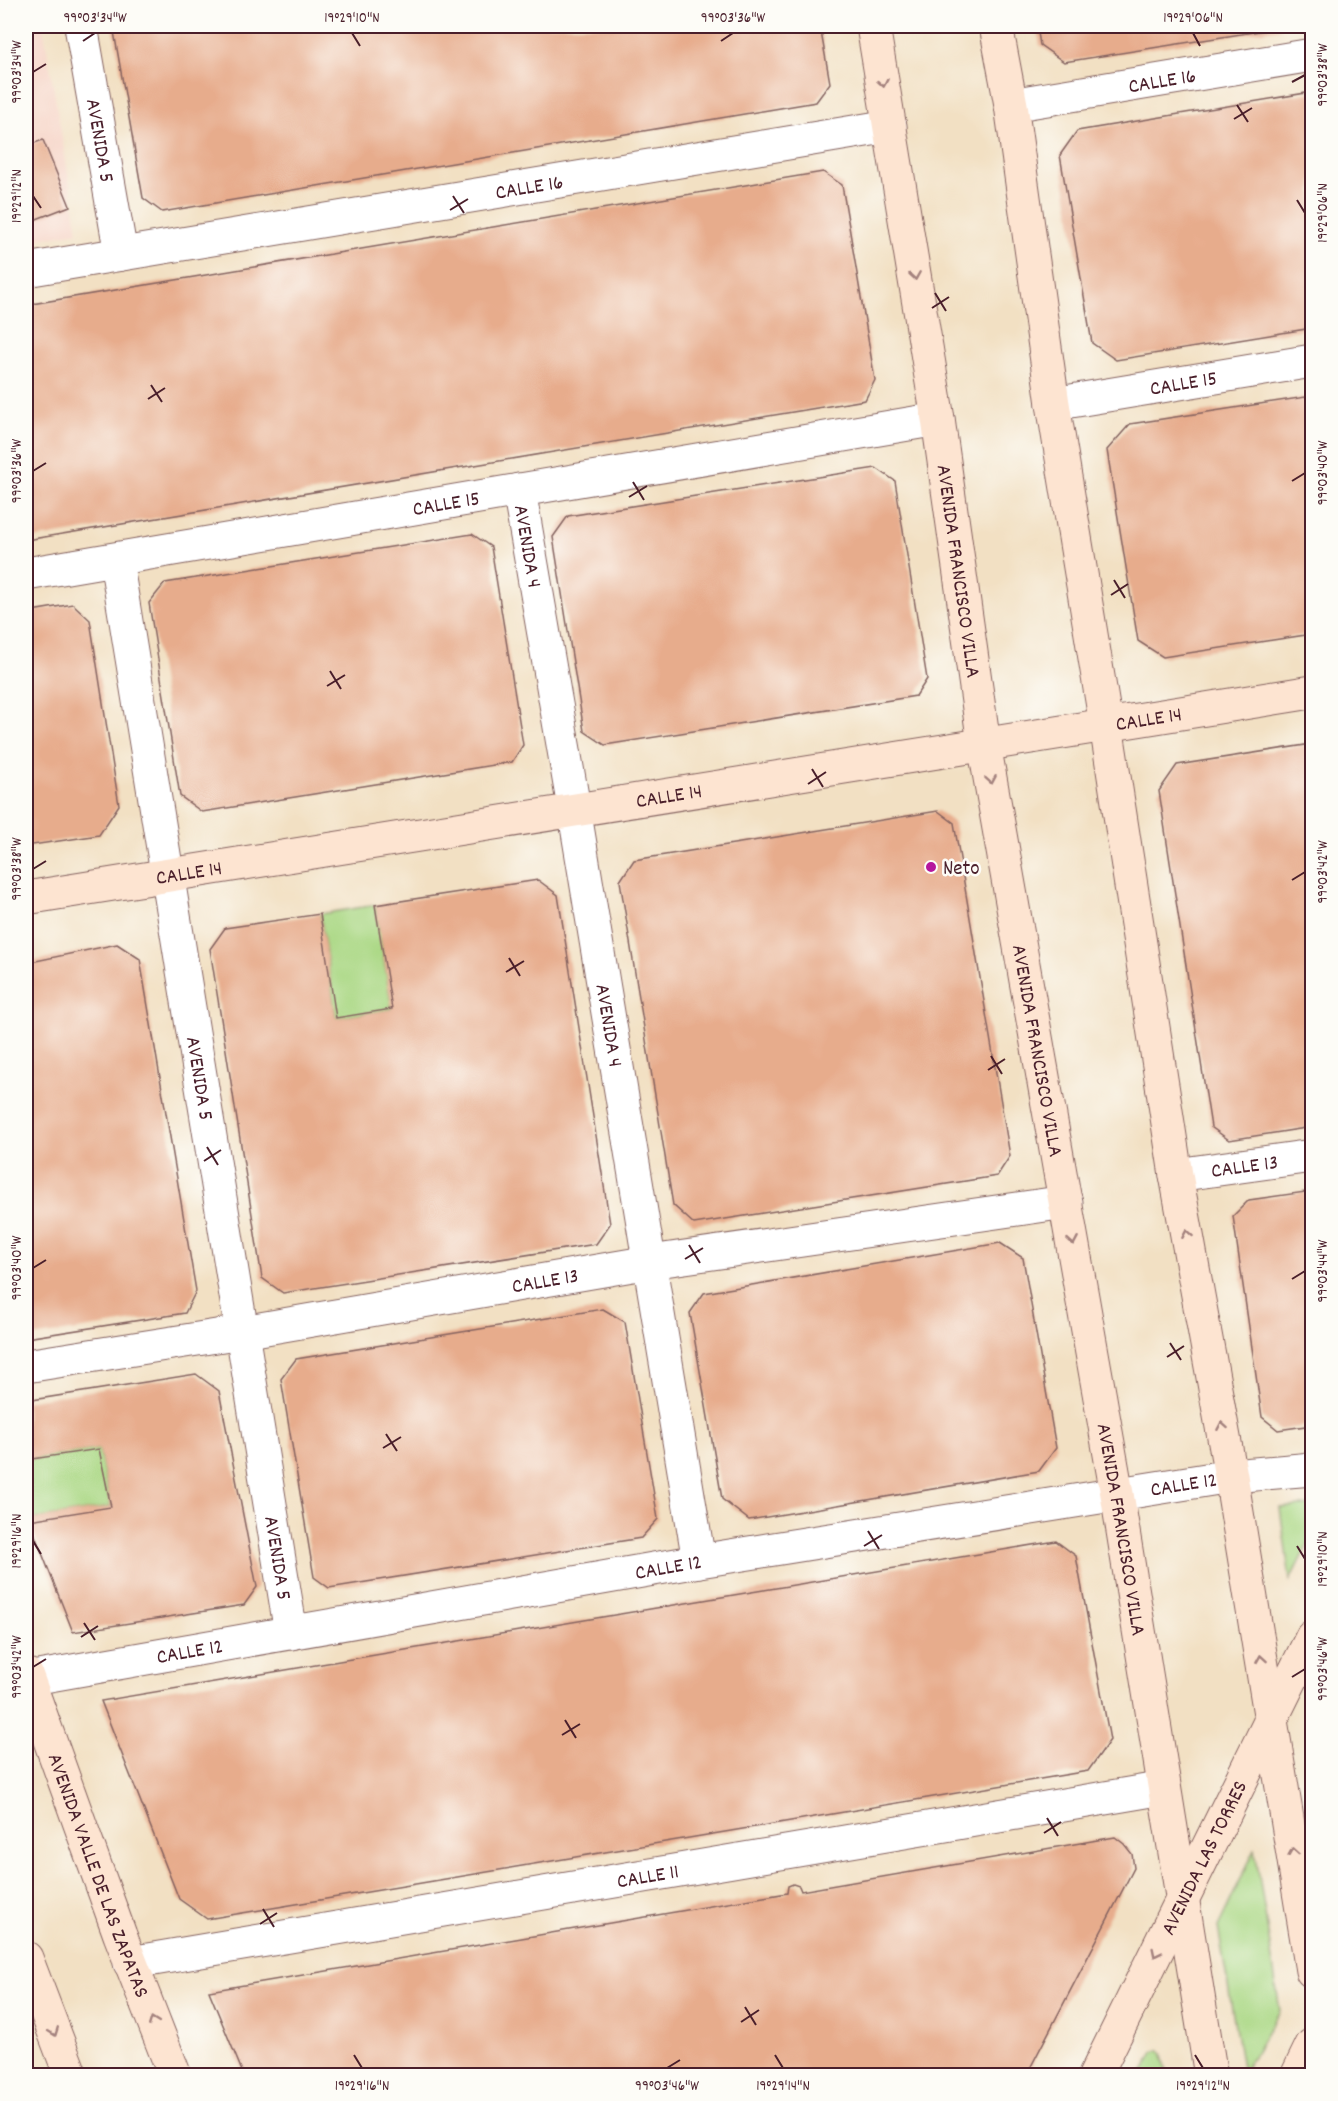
<svg xmlns="http://www.w3.org/2000/svg" width="1338" height="2101" font-family="Dekko,sans-serif">
<style>
.built{fill:#f6d2c4}
.green{fill:#abd885;stroke:#7a7c58;stroke-width:1.5}
.building{fill:#e7ac8c}
.lines{fill:none;stroke-linecap:round;stroke-linejoin:round}
.street-casing{stroke:#856360;stroke-width:35}
.secondary-casing{stroke:#856360;stroke-width:35}
.street{stroke:#fff;stroke-width:33}
.secondary{stroke:#fde4d1;stroke-width:33}
.oneway{stroke:#a4827e}
.ticks{fill:none;stroke:#4a1f2b;stroke-width:2}
.poi-dot{fill:#b5179e;stroke:#fdfcf7;stroke-width:2}
.labels{text-anchor:middle;stroke-width:5;stroke-linejoin:round;paint-order:stroke}
.street-label{font-size:21px;fill:#4a1f2b;stroke:#fdfcf7}
.poi-label{font-size:21px;fill:#4a1f2b;stroke:#fdfcf7;text-anchor:start}
.neatline{fill:none;stroke:#4a1f2b;stroke-width:2}
.ticks-label{font-size:15px;text-anchor:middle;fill:#4a1f2b}
</style>
<rect width="100%" height="100%" fill="#fdfcf7"/>
<filter id="ink" filterUnits="userSpaceOnUse"><feTurbulence type="fractalNoise" baseFrequency=".0167" numOctaves="2"/><feDisplacementMap in="SourceGraphic" scale="12" xChannelSelector="R" yChannelSelector="G"/><feConvolveMatrix kernelMatrix="1 2 1 2 8 2 1 2 1" color-interpolation-filters="sRGB"/></filter>
<filter id="wash" filterUnits="userSpaceOnUse"><feTurbulence type="fractalNoise" baseFrequency=".008" numOctaves="4" result="noise"/><feDisplacementMap in="SourceGraphic" scale="24" xChannelSelector="R" yChannelSelector="G"/><feGaussianBlur stdDeviation="1.35" result="paint"/><feColorMatrix in="noise" values="0 0 0 0 0 0 0 0 0 0 0 0 0 0 0 0 0 1.4 0 .05"/><feComposite in="paint" operator="in"/></filter>
<g filter="url(#wash)">
<rect width="100%" height="100%" fill="#f2e0c3"/>
<polygon class="built" points="26,26 43,26 78,232 26,241"/>
<g class="green">
<polygon points="375,905 392,1009 336,1018 320,914"/>
<polygon points="99,1449 111,1507 29,1520 26,1512 26,1460"/>
<polygon points="1312,1505 1312,1536 1290,1580 1280,1508"/>
<polygon points="1255,1849 1280,2011 1243,2073 1218,1927"/>
<polygon points="1159,2050 1163,2054 1167,2075 1142,2075 1154,2052"/>
</g>
<g id="blocks">
<g class="building">
<polygon points="113,26 820,26 830,83 816,102 162,212 143,198"/>
<polygon points="1037,26 1286,26 1286,27 1064,62 1040,45"/>
<polygon points="1312,92 1312,328 1116,360 1092,343 1060,155 1077,131"/>
<polygon points="43,140 70,206 34,220 32,214 26,216 26,146"/>
<polygon points="823,172 842,185 875,380 865,400 26,540 26,305"/>
<polygon points="1312,396 1312,634 1163,657 1138,641 1107,450 1130,424"/>
<polygon points="876,468 895,481 927,679 916,696 605,745 584,731 553,537 568,516"/>
<polygon points="472,534 491,547 523,745 512,762 202,812 180,796 149,603 165,583"/>
<polygon points="73,604 90,620 119,805 99,835 26,846 26,612"/>
<polygon points="1312,744 1312,1127 1229,1140 1211,1127 1159,791 1177,765"/>
<polygon points="938,811 954,823 1010,1156 997,1176 694,1224 673,1205 620,881 634,860"/>
<polygon points="538,880 558,895 610,1224 596,1244 283,1293 262,1278 210,949 225,928 320,914 336,1018 392,1009 375,905"/>
<polygon points="117,944 140,959 196,1291 185,1313 26,1338 26,963"/>
<polygon points="1312,1191 1312,1425 1278,1430 1262,1417 1233,1216 1249,1200"/>
<polygon points="1000,1243 1023,1258 1056,1448 1039,1471 749,1520 722,1499 690,1313 704,1293"/>
<polygon points="603,1309 625,1322 658,1519 641,1538 329,1588 314,1577 281,1379 296,1359"/>
<polygon points="196,1374 219,1391 257,1587 244,1605 73,1632 29,1520 111,1507 99,1449 26,1460 26,1401"/>
<polygon points="1056,1541 1076,1556 1110,1740 1088,1771 308,1902 207,1919 179,1899 101,1701"/>
<polygon points="1115,1837 1124,1844 1132,1854 1134,1868 1026,2076 244,2076 209,1991 787,1893 788,1886 793,1884 799,1886 801,1891"/>
</g>
</g>
</g>
<g filter="url(#ink)">
<use href="#blocks" fill-opacity="0" stroke="#856360" stroke-width="1.5"/>
<g class="lines">
<g class="street-casing">
<g id="street">
<path id="s1" d="M 81,26 L 121,254"/>
<path id="s2" d="M 1011,105 L 1312,55"/>
<path id="s3" d="M 26,270 L 890,126"/>
<path id="s4" d="M 1053,404 L 1312,361"/>
<path id="s5" d="M 519,490 L 574,808 L 699,1561"/>
<path id="s6" d="M 116,560 L 291,1633"/>
<path id="s7" d="M 26,574 L 938,419"/>
<path id="s8" d="M 1176,1175 L 1312,1156"/>
<path id="s9" d="M 26,1366 L 242,1332 L 650,1262 L 1066,1202"/>
<path id="s10" d="M 27,1679 L 699,1561 L 1231,1476 L 1312,1469"/>
<path id="s11" d="M 130,1963 L 1164,1788"/>
</g>
</g>
<g class="secondary-casing">
<g id="secondary">
<path id="s12" d="M 873,26 L 938,419 L 984,744 L 1117,1494 L 1211,2076"/>
<polyline points="996,26 1011,105 1053,404 1106,725 1176,1175 1231,1476 1312,1971"/>
<path id="s13" d="M 26,898 L 1312,692"/>
<path id="s14" d="M 26,1674 L 120,1935 L 175,2076"/>
<polyline points="26,1958 71,2076"/>
<path id="s15" d="M 1095,2076 L 1312,1637"/>
<polyline points="1297,2076 1312,2045"/>
</g>
</g>
<use href="#street" class="street"/>
<use href="#secondary" class="secondary"/>
</g>
<defs><path id="oneway-chevron" d="M-2-3.5L2.5 0L-2 3.5" fill="none" stroke-width="1.6" stroke-linecap="round" stroke-linejoin="round" transform="scale(1.5)"/></defs>
<g class="oneway">
<use href="#oneway-chevron" transform="translate(883 83) rotate(80)"/>
<use href="#oneway-chevron" transform="translate(915 276) rotate(81)"/>
<use href="#oneway-chevron" transform="translate(991 780) rotate(80)"/>
<use href="#oneway-chevron" transform="translate(1187 1234) rotate(-100)"/>
<use href="#oneway-chevron" transform="translate(1073 1241) rotate(80)"/>
<use href="#oneway-chevron" transform="translate(1222 1426) rotate(-100)"/>
<use href="#oneway-chevron" transform="translate(1261 1659) rotate(-99)"/>
<use href="#oneway-chevron" transform="translate(1293 1852) rotate(-99)"/>
<use href="#oneway-chevron" transform="translate(1156 1953) rotate(116)"/>
<use href="#oneway-chevron" transform="translate(153 2021) rotate(-111)"/>
<use href="#oneway-chevron" transform="translate(54 2032) rotate(69)"/>
</g>
</g>
<path class="ticks" d="M 352,33 L 360,46M 1193,33 L 1200,46M 83,41 L 95,33M 721,41 L 733,33M 33,72 L 46,64M 1292,82 L 1305,75M 1237,105 L 1248,122M 1234,119 L 1252,108M 33,196 L 41,208M 453,196 L 464,213M 1297,200 L 1305,213M 450,210 L 468,199M 935,293 L 946,311M 932,308 L 949,297M 151,385 L 162,402M 148,399 L 165,388M 33,471 L 46,463M 1292,481 L 1305,473M 633,482 L 644,500M 629,497 L 647,486M 1114,580 L 1125,598M 1111,595 L 1128,584M 330,671 L 341,689M 327,686 L 345,675M 812,769 L 823,787M 808,784 L 826,772M 33,869 L 46,861M 1292,880 L 1305,872M 509,958 L 520,976M 506,972 L 524,961M 991,1056 L 1002,1074M 988,1070 L 1005,1059M 207,1147 L 218,1165M 204,1161 L 221,1150M 689,1245 L 700,1263M 685,1259 L 703,1248M 33,1268 L 46,1260M 1292,1279 L 1305,1271M 1170,1343 L 1181,1360M 1167,1357 L 1184,1346M 386,1434 L 397,1451M 383,1448 L 401,1437M 868,1531 L 879,1549M 33,1541 L 41,1554M 864,1546 L 882,1535M 1297,1546 L 1305,1559M 84,1623 L 95,1640M 81,1637 L 98,1626M 33,1667 L 46,1659M 1292,1677 L 1305,1669M 565,1720 L 576,1738M 562,1735 L 580,1724M 1047,1818 L 1058,1836M 1044,1833 L 1061,1822M 263,1909 L 274,1927M 260,1924 L 277,1913M 745,2007 L 756,2025M 741,2022 L 759,2010M 354,2055 L 362,2068M 775,2055 L 783,2068M 1195,2055 L 1203,2068M 667,2068 L 680,2060"/>
<circle class="poi-dot" cx="931" cy="867" r="6"/>
<g class="labels">
<g class="street-label">
<text dy="7" stroke="none"><textPath href="#s2" startOffset="153">CALLE 16</textPath></text>
<text dy="7" stroke="none"><textPath href="#s1" startOffset="116">AVENIDA 5</textPath></text>
<text dy="7" stroke="none"><textPath href="#s3" startOffset="510">CALLE 16</textPath></text>
<text dy="7" stroke="none"><textPath href="#s4" startOffset="132">CALLE 15</textPath></text>
<text dy="7" stroke="none"><textPath href="#s7" startOffset="426">CALLE 15</textPath></text>
<text dy="7" stroke="none"><textPath href="#s5" startOffset="57">AVENIDA 4</textPath></text>
<text dy="7" stroke="none"><textPath href="#s12" startOffset="552">AVENIDA FRANCISCO VILLA</textPath></text>
<text dy="7" stroke="none"><textPath href="#s13" startOffset="1137">CALLE 14</textPath></text>
<text dy="7" stroke="none"><textPath href="#s13" startOffset="651">CALLE 14</textPath></text>
<text dy="7" stroke="none"><textPath href="#s13" startOffset="165">CALLE 14</textPath></text>
<text dy="7" stroke="none"><textPath href="#s5" startOffset="543">AVENIDA 4</textPath></text>
<text dy="7" stroke="none"><textPath href="#s12" startOffset="1038">AVENIDA FRANCISCO VILLA</textPath></text>
<text dy="7" stroke="none"><textPath href="#s6" startOffset="525">AVENIDA 5</textPath></text>
<text dy="7" stroke="none"><textPath href="#s8" startOffset="69">CALLE 13</textPath></text>
<text dy="7" stroke="none"><textPath href="#s9" startOffset="526">CALLE 13</textPath></text>
<text dy="7" stroke="none"><textPath href="#s10" startOffset="1173">CALLE 12</textPath></text>
<text dy="7" stroke="none"><textPath href="#s12" startOffset="1524">AVENIDA FRANCISCO VILLA</textPath></text>
<text dy="7" stroke="none"><textPath href="#s6" startOffset="1011">AVENIDA 5</textPath></text>
<text dy="7" stroke="none"><textPath href="#s10" startOffset="651">CALLE 12</textPath></text>
<text dy="7" stroke="none"><textPath href="#s10" startOffset="165">CALLE 12</textPath></text>
<text dy="7" stroke="none"><textPath href="#s15" startOffset="244">AVENIDA LAS TORRES</textPath></text>
<text dy="7" stroke="none"><textPath href="#s14" startOffset="214">AVENIDA VALLE DE LAS ZAPATAS</textPath></text>
<text dy="7" stroke="none"><textPath href="#s11" startOffset="525">CALLE 11</textPath></text>
</g>
<g class="poi-label">
<text x="943" y="874">Neto</text>
</g>
</g>
<rect width="1338" height="2101" fill="none" stroke="#fdfcf7" stroke-width="66"/>
<rect x="33" y="33" width="1272" height="2035" class="neatline"/>
<g class="ticks-label">
<text x="95" y="22">99°03'34"W</text>
<text x="352" y="22">19°29'10"N</text>
<text x="733" y="22">99°03'36"W</text>
<text x="1193" y="22">19°29'06"N</text>
<text transform="translate(16 72) rotate(-90)" y="5">99°03'34"W</text>
<text transform="translate(1322 75) rotate(-90)" y="5">99°03'38"W</text>
<text transform="translate(16 196) rotate(-90)" y="5">19°29'12"N</text>
<text transform="translate(1322 213) rotate(-90)" y="5">19°29'06"N</text>
<text transform="translate(16 471) rotate(-90)" y="5">99°03'36"W</text>
<text transform="translate(1322 473) rotate(-90)" y="5">99°03'40"W</text>
<text transform="translate(16 869) rotate(-90)" y="5">99°03'38"W</text>
<text transform="translate(1322 872) rotate(-90)" y="5">99°03'42"W</text>
<text transform="translate(16 1268) rotate(-90)" y="5">99°03'40"W</text>
<text transform="translate(1322 1271) rotate(-90)" y="5">99°03'44"W</text>
<text transform="translate(16 1541) rotate(-90)" y="5">19°29'16"N</text>
<text transform="translate(1322 1559) rotate(-90)" y="5">19°29'10"N</text>
<text transform="translate(16 1667) rotate(-90)" y="5">99°03'42"W</text>
<text transform="translate(1322 1669) rotate(-90)" y="5">99°03'46"W</text>
<text x="362" y="2090">19°29'16"N</text>
<text x="667" y="2090">99°03'46"W</text>
<text x="783" y="2090">19°29'14"N</text>
<text x="1203" y="2090">19°29'12"N</text>
</g>
</svg>
